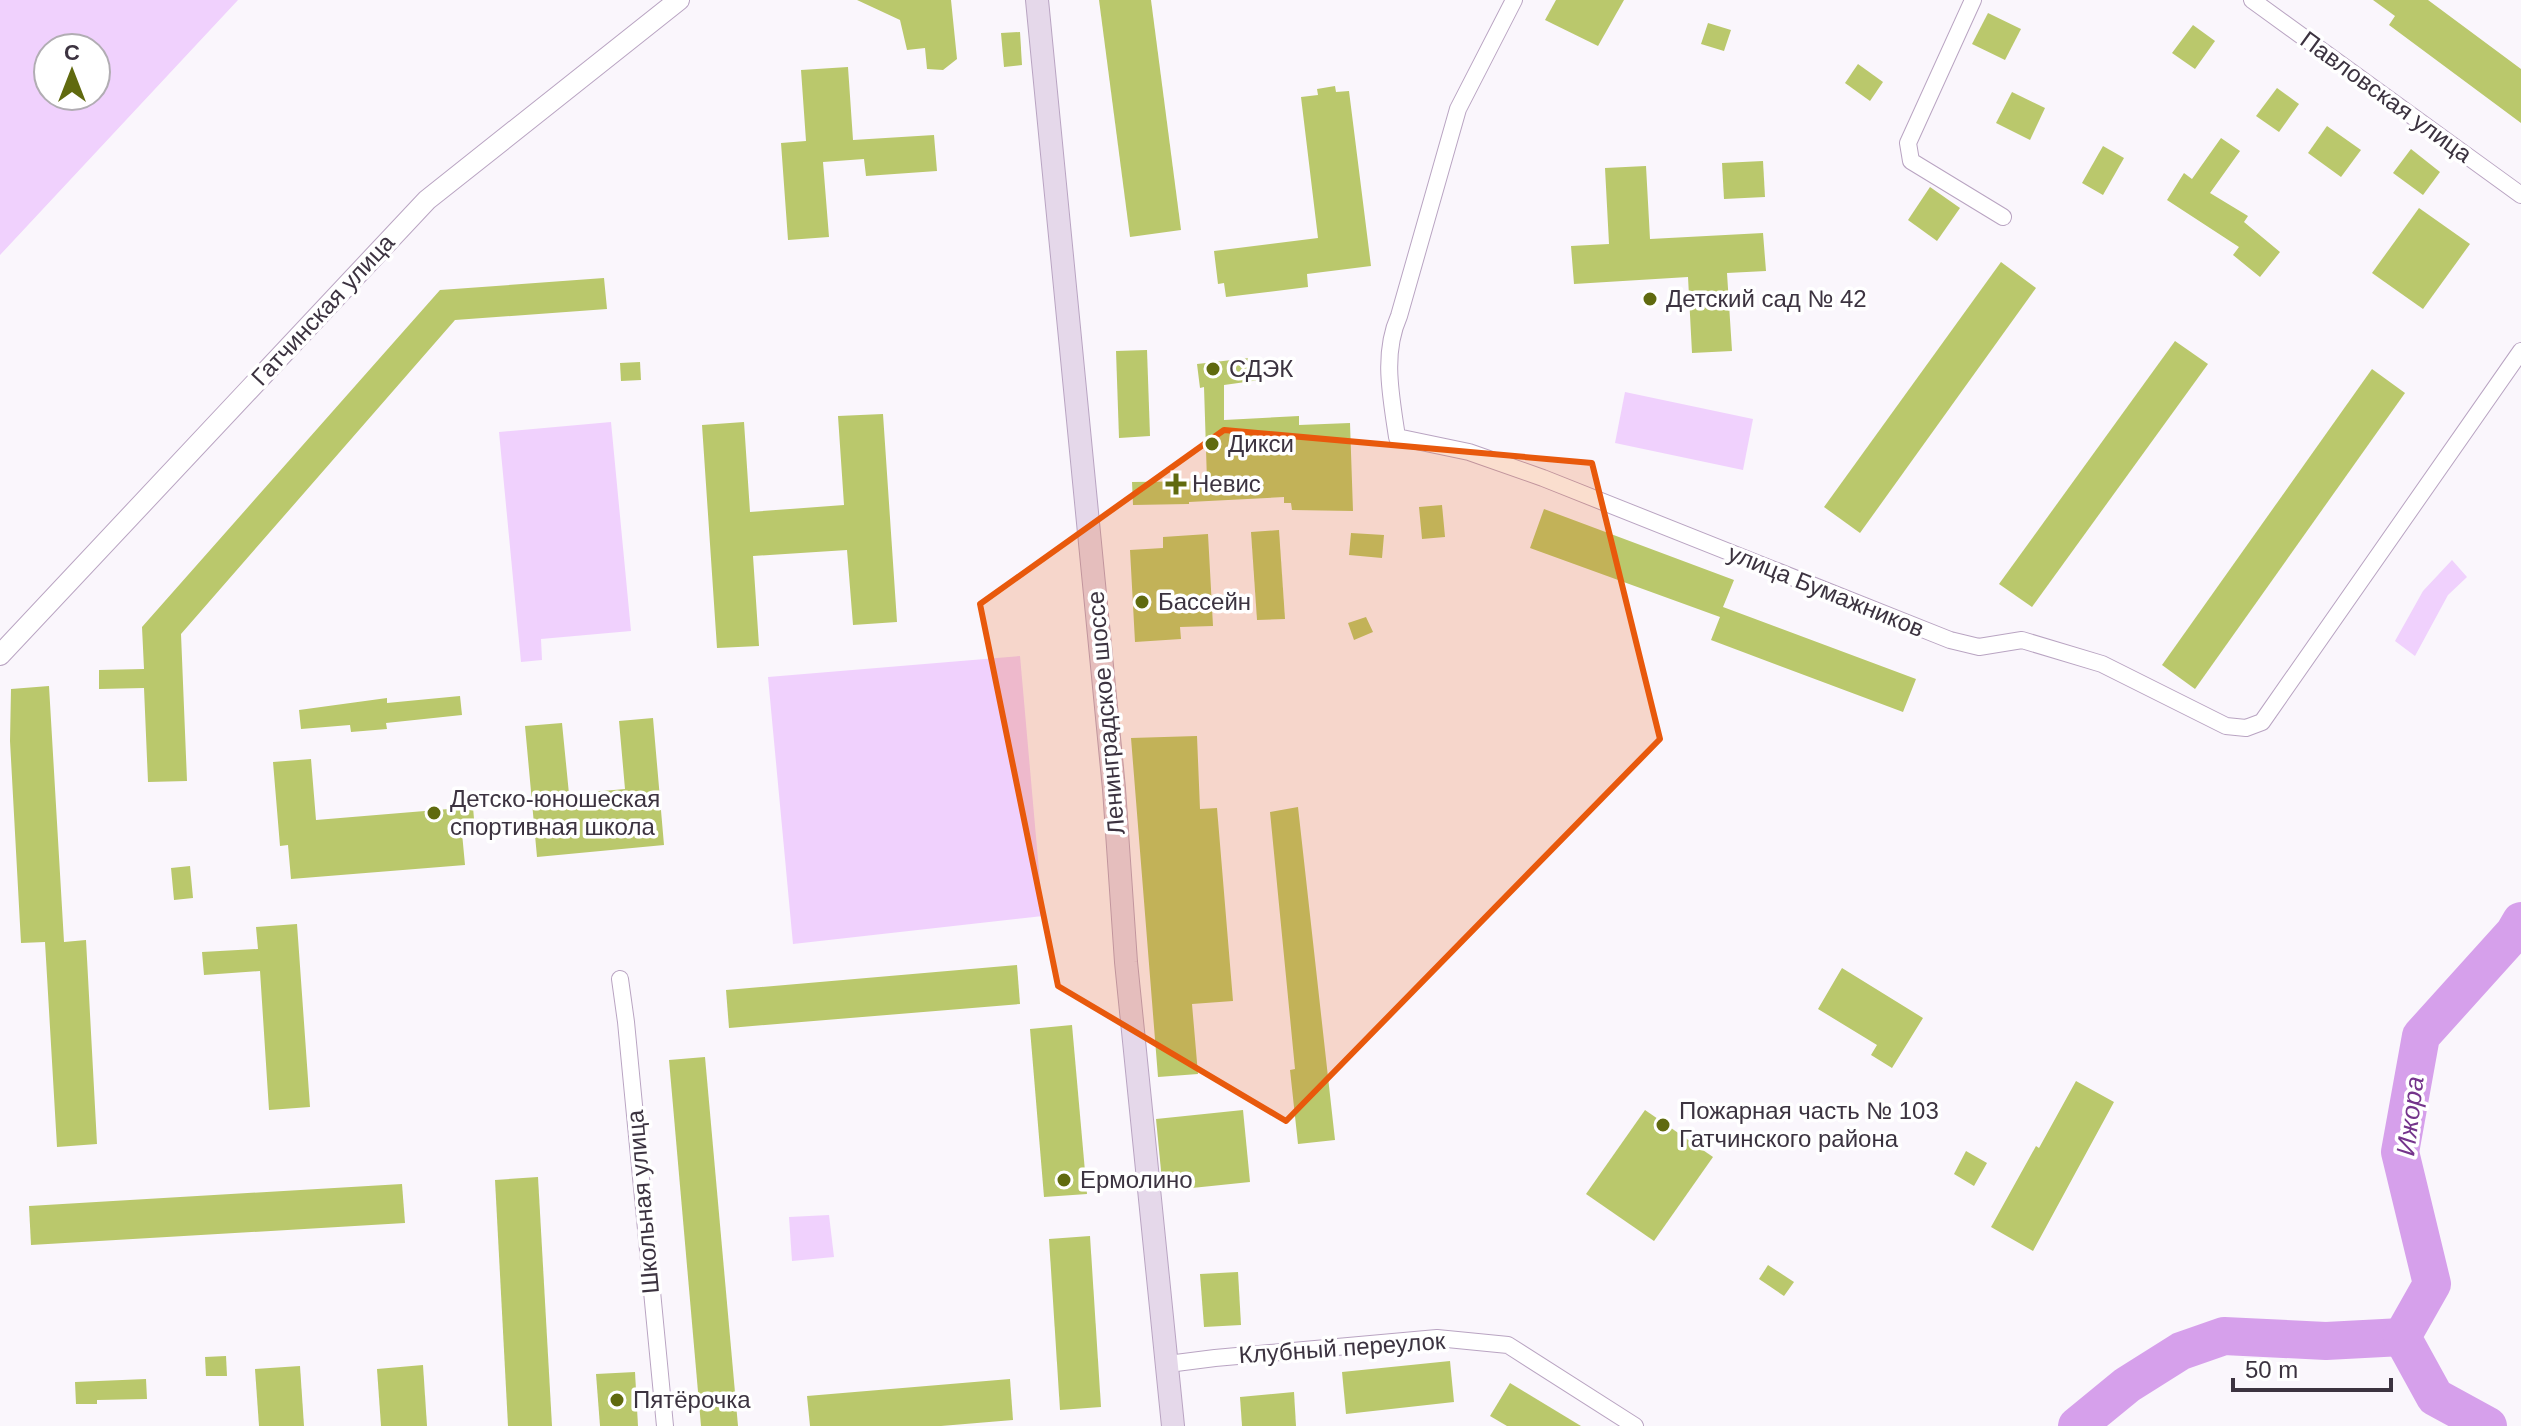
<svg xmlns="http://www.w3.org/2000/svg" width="2521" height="1426" font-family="Helvetica,sans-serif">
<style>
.green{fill:#f0d1fd;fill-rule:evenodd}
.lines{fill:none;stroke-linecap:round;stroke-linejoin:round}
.river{stroke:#d6a0eb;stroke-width:38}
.building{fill:#bac86c}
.minor-casing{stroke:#b9a4c2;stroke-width:18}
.tertiary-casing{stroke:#b9a4c2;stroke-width:22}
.secondary-casing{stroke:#b9a4c2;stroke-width:24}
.minor{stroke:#fff;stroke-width:16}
.tertiary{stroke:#fff;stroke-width:20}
.secondary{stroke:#e5d8ea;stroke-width:22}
.marked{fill:#e8590c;fill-opacity:0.2;stroke:#e8590c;stroke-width:6;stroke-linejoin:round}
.poi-dot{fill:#606a0f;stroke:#fff;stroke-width:3}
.labels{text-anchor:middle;stroke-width:7;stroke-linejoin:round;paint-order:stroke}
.street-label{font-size:24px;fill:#3c3340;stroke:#fff}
.poi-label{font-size:24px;fill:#3c3340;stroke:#fff;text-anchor:start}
.water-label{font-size:26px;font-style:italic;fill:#74348b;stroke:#fff}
</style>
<rect width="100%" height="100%" fill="#faf6fc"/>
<g class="green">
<path d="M 0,0 L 238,0 L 0,255 ZM 48,48 L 96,48 L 96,96 L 48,96 Z"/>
<polygon points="1625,392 1753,419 1743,470 1615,443"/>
<polygon points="611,422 631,631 541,639 542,660 521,662 499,432"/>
<polygon points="2452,560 2467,577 2448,595 2415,656 2395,641 2423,591"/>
<polygon points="1020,656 1043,916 793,944 768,677"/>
<polygon points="829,1215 834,1257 792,1261 789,1217"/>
</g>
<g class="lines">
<g class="river">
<polyline points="2077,1426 2127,1385 2181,1351 2224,1336 2326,1341 2402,1337"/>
<polyline points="2488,1426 2435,1397 2402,1337 2432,1284 2400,1152 2421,1036 2514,933 2521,921"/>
</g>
</g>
<g class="building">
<polygon points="857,0 951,0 957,59 943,70 927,69 925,48 907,50 900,20"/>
<polygon points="1099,0 1151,0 1181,230 1130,237"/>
<polygon points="1556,0 1624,0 1598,46 1545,20"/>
<polygon points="2373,0 2428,0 2521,69 2521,123 2389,25 2395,16"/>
<polygon points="1988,13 2021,29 2005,60 1972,44"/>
<polygon points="1708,23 1731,30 1724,51 1701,44"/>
<polygon points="2193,25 2215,41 2195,69 2172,53"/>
<polygon points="1020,32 1022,65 1004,67 1001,33"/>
<polygon points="1858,64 1883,82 1870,101 1845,83"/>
<polygon points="848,67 853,140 934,135 937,171 866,176 864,159 823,162 829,237 788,240 781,143 806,141 801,70"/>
<polygon points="1335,86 1336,92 1349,91 1371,266 1307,274 1308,287 1226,297 1224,283 1218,284 1214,251 1318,238 1301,97 1318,95 1317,89"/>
<polygon points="2277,88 2299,104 2279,132 2256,116"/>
<polygon points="2012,92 2045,108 2030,140 1996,123"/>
<polygon points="2327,126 2361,150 2341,177 2308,153"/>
<polygon points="2221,138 2240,151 2210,193 2248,216 2244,222 2280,252 2260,277 2233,255 2239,247 2167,200 2184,173 2192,179"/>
<polygon points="2103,146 2124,158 2103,195 2082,183"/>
<polygon points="2411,149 2440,172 2423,195 2393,173"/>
<polygon points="1763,161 1765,197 1724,199 1722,163"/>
<polygon points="1646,166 1650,239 1763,233 1766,271 1727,273 1732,351 1692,353 1688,277 1574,284 1571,246 1609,244 1605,168"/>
<polygon points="1930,187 1960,208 1937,241 1908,220"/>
<polygon points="2419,208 2470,244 2423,309 2372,273"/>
<polygon points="2001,262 2036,288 1860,533 1824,507"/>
<polygon points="604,278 607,309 455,320 181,634 187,781 148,782 144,688 99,689 99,670 144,669 142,627 440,290"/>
<polygon points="2175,341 2208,364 2032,607 1999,584"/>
<polygon points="1147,350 1150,436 1119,438 1116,351"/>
<polygon points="1258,357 1260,380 1224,385 1224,420 1299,416 1299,425 1350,423 1353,511 1292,510 1291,503 1284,503 1284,497 1189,502 1189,504 1133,505 1132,482 1207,481 1204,387 1200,388 1197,364"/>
<polygon points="640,362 641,380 621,381 620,363"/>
<polygon points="2372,369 2405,393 2195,689 2162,665"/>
<polygon points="883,414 897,622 853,625 847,550 753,556 759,646 717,648 702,425 744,422 750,512 844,505 838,416"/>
<polygon points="1442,505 1445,537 1422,539 1419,507"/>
<polygon points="1544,509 1734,580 1723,607 1916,679 1903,712 1711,640 1720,617 1530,548"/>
<polygon points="1279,530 1285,619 1257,620 1251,532"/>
<polygon points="1351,533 1384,535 1382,558 1349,555"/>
<polygon points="1208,534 1213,626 1180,627 1181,639 1135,642 1130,550 1163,548 1163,537"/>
<polygon points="1366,617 1373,632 1354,640 1348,623"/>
<polygon points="49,686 64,942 86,940 97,1144 57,1147 45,942 21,943 10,741 11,689"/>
<polygon points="460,696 462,715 386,723 387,729 351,732 350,725 301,729 299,710 387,698 387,703"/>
<polygon points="653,718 664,845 537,857 525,726 562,723 569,794 625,789 619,721"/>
<polygon points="1197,736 1200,809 1217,808 1233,1001 1192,1004 1198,1074 1158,1077 1131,738"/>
<polygon points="311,759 316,820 473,807 475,831 462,833 465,865 291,879 288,845 280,846 273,762"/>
<polygon points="1298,807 1335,1140 1298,1144 1290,1070 1295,1069 1270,812"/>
<polygon points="190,866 193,898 174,900 171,868"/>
<polygon points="297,924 310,1107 269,1110 260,971 204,975 202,952 258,949 256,927"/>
<polygon points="1017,965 1020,1004 729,1028 726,990"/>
<polygon points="1842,968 1923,1018 1892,1068 1871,1055 1877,1045 1818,1009"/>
<polygon points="1072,1025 1087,1194 1044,1197 1030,1029"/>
<polygon points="705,1057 738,1426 701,1426 669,1060"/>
<polygon points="2076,1081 2114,1102 2033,1251 1991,1227 2036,1146 2039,1148"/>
<polygon points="1243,1110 1250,1182 1163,1191 1156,1119"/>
<polygon points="1645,1110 1713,1157 1654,1241 1586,1194"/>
<polygon points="1966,1151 1987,1163 1974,1186 1954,1174"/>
<polygon points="538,1177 552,1426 508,1426 495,1180"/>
<polygon points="402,1184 405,1223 31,1245 29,1206"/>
<polygon points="1090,1236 1101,1407 1060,1410 1049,1239"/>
<polygon points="1768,1265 1794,1282 1784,1296 1759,1279"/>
<polygon points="1238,1272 1241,1325 1204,1327 1200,1274"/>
<polygon points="226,1356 227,1376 206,1376 205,1357"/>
<polygon points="1450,1361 1454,1402 1346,1414 1342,1372"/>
<polygon points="423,1365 427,1426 381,1426 377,1369"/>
<polygon points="300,1366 304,1426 259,1426 255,1369"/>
<polygon points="635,1372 638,1426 600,1426 596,1374"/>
<polygon points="146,1379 147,1399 97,1400 97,1404 76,1404 75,1382"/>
<polygon points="1010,1379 1013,1420 941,1426 810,1426 807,1396"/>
<polygon points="1510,1383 1581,1426 1507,1426 1490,1416"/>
<polygon points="1294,1392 1296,1426 1242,1426 1240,1397"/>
</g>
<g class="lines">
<g class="minor-casing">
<g id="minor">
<path d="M 1514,0 L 1458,109 L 1399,316 C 1382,354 1391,396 1397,437 L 1469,452 L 1543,478 L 1950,640 L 1979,647 L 2022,640 L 2102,664 L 2226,726 L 2246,728 L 2262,722 L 2521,351"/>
<polyline points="1973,0 1908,143 1911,161 2003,217"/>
<polyline points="2252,0 2521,195"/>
<polyline points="620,979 626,1022 665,1426"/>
<polyline points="1168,1364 1215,1358 1437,1338 1508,1345 1635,1426"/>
</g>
</g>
<g class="tertiary-casing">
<polyline id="tertiary" points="0,655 427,200 679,0"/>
</g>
<g class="secondary-casing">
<polyline id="secondary" points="1037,0 1114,789 1126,962 1173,1426"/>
</g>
<use href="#minor" class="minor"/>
<use href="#tertiary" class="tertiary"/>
<use href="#secondary" class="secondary"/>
</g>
<path class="marked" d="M 1224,430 L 1592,463 L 1660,739 L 1286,1121 L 1058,986 L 980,604 Z"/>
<g class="poi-dot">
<circle cx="1650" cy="299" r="8"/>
<circle cx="1213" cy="369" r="8"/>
<circle cx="1212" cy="444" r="8"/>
<path d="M1172 472h8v8h8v8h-8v8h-8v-8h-8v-8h8z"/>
<circle cx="1142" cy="602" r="8"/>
<circle cx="434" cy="813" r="8"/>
<circle cx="1663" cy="1125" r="8"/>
<circle cx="1064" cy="1180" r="8"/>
<circle cx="617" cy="1400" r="8"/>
</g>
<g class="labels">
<g class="street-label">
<text transform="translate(2386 97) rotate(36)" y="8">Павловская улица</text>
<text transform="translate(323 310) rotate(-47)" y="8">Гатчинская улица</text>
<text transform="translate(1826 591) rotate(22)" y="8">улица Бумажников</text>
<text transform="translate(1106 713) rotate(-95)" y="8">Ленинградское шоссе</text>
<text transform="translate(643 1202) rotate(-95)" y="8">Школьная улица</text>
<text transform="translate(1342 1348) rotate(-4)" y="8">Клубный переулок</text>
</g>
<g class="poi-label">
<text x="1666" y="307">Детский сад № 42</text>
<text x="1229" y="377">СДЭК</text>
<text x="1228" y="452">Дикси</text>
<text x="1192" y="492">Невис</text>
<text x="1158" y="610">Бассейн</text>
<text x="450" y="807">Детско-юношеская<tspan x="450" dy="28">спортивная школа</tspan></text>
<text x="1679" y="1119">Пожарная часть № 103<tspan x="1679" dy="28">Гатчинского района</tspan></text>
<text x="1080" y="1188">Ермолино</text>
<text x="633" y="1408">Пятёрочка</text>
</g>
<g class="water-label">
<text transform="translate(2410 1116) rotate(-83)" y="9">Ижора</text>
</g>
</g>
<g transform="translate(72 72)"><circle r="38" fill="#ffffff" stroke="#b1adb3" stroke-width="2"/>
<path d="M0-6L14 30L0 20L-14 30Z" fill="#606a0f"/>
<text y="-12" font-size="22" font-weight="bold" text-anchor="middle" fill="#3c3340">С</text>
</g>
<path d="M2233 1378v12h158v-12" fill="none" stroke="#3c3340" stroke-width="4"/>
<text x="2245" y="1378" font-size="24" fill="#3c3340" stroke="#ffffff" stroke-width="6" paint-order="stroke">50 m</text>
</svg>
